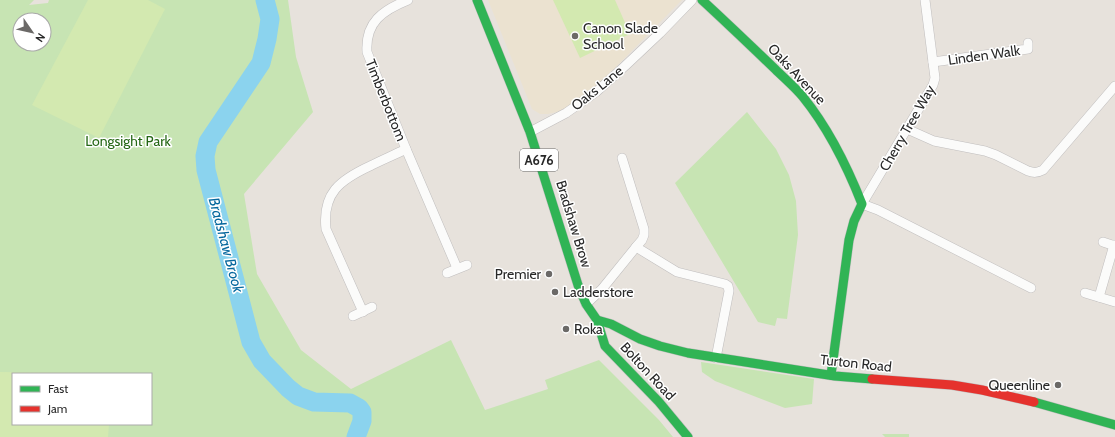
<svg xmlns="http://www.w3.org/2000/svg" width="1115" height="437" font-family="Cabin,sans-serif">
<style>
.education{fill:#ebe2d0}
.green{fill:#c7e4b3;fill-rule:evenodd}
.pitch{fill:#d3e9b0}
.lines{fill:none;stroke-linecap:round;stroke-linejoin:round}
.river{stroke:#8bd3ee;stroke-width:19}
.street-casing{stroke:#c0bebe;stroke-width:10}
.fast-casing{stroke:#c0bebe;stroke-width:10}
.jam-casing{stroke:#c0bebe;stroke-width:10}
.street{stroke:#fbfbfa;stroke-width:9}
.fast{stroke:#30b455;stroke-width:9}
.jam{stroke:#e5322d;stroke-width:9}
.poi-dot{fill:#6b6967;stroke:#fff;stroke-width:1.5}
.labels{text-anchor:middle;stroke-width:3;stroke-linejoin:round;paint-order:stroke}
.shield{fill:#fff;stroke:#686868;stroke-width:1}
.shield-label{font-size:13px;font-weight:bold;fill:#282828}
.poi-label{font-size:14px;fill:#282828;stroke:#fff;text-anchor:start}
.street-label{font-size:14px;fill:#282828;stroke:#fff}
.park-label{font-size:14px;fill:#256715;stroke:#fff}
.water-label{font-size:15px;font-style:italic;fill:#06689e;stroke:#fff}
</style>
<rect width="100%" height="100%" fill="#e7e2dc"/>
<polygon class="education" points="488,0 682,0 612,71 583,99 565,110 548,114 540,114 532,109"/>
<g class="green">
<path d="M 0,0 L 34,0 L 29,5 L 48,3 L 49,0 L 288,0 L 296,57 L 313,112 L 244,194 L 257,274 L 301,350 L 351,389 L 451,340 L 485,410 L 548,389 L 545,380 L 599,360 L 659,420 L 673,437 L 0,437 ZM 20,20 L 44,20 L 44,44 L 20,44 ZM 13,374 L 151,374 L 151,424 L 13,424 Z"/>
<polygon points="747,112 776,149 789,175 796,201 798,235 787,319 777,318 775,326 758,322 675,183"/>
<polygon points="701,362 814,379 812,404 785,408 715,381 702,372"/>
<polygon points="882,434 909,434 909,437 885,437"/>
</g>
<g class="pitch">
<polygon points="88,0 148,0 165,9 99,138 32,105"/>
<polygon points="553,0 615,0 630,34 580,58"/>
<polygon points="0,372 109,373 13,374 13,424 109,424 108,437 0,437"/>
</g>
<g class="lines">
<polyline class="river" points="265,0 270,19 267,39 261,63 208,142 205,156 206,170 251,342 262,361 288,388 298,396 314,402 350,403 359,408 362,412 362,421 356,437"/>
<g class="street-casing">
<g id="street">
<path d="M 408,0 C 383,10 365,22 367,52 L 406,149 L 457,268"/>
<polyline points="925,0 935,78 933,85 862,204 878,210 1031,288"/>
<polyline points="933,62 1028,49 1028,43"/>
<path d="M 907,129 L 934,141 L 985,151 L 996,155 L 1028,171 C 1034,173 1037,173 1043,170 L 1115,86"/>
<polyline points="530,132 566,113 596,92 625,66 660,33 692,0"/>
<polyline points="1103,242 1115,246"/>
<polyline points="636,247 677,272 725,284 728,286 729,291 716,358"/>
<polyline points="447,273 467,265"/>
<polyline points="1085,293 1115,302"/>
<polyline points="1099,297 1114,245"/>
<polyline points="586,304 602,289 636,247 642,240 644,235 644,229 622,158"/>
<path d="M 363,312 L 326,229 C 322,193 340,180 370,166 C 382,160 394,155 406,149"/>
<polyline points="353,316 372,307"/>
</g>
</g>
<g class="fast-casing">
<g id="fast">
<polyline points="477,0 530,132 578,285 586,304 597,320 605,346 659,402 688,437"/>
<path d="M 702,0 C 727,23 751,46 775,69 C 785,79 795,87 803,97 C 829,129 847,166 862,204 L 854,221 L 849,240 L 831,375"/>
<polyline points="597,320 611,324 640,339 660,346 688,353 835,376 872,379"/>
<polyline points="1034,402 1115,425"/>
</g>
</g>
<g class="jam-casing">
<polyline id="jam" points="872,379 952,385 982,390 1034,402"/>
</g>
<use href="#street" class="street"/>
<use href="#fast" class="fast"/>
<use href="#jam" class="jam"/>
</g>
<g class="poi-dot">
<circle cx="575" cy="36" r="4"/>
<circle cx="549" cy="274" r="4"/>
<circle cx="555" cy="292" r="4"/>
<circle cx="566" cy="329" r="4"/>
<circle cx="1058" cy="385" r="4"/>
</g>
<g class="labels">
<rect class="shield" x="520" y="149" width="38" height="22" rx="3"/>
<g class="shield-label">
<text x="539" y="165">A676</text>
</g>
<g class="poi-label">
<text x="583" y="33">Canon Slade<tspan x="583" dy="16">School</tspan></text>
<text x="541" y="279" text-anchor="end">Premier</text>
<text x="563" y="297">Ladderstore</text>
<text x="574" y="334">Roka</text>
<text x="1050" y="390" text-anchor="end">Queenline</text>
</g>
<g class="street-label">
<text transform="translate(984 55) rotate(-8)" y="5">Linden Walk</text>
<text transform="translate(797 74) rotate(47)" y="5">Oaks Avenue</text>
<text transform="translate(597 88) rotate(-39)" y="5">Oaks Lane</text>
<text transform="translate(386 100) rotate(68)" y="5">Timberbottom</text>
<text transform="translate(907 128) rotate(-60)" y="5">Cherry Tree Way</text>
<text transform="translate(574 224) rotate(73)" y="5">Bradshaw Brow</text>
<text transform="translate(856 363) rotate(6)" y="5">Turton Road</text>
<text transform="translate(648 371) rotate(47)" y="5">Bolton Road</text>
</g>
<g class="park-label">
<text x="128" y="146">Longsight Park</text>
</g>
<g class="water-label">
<text transform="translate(226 245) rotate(75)" y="5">Bradshaw Brook</text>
</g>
</g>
<rect x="12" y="373" width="140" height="52" fill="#ffffff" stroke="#a9a9a9"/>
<rect x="20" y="386" width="20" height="6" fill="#30b455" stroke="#a9a9a9"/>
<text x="48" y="393" font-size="12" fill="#282828">Fast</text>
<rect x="20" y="406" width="20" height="6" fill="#e5322d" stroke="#a9a9a9"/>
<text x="48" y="413" font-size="12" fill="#282828">Jam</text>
<g transform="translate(32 32) rotate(124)"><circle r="19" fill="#ffffff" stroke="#a9a9a9"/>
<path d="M0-3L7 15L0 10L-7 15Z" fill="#6b6967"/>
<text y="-6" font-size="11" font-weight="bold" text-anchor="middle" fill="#282828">N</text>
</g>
</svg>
